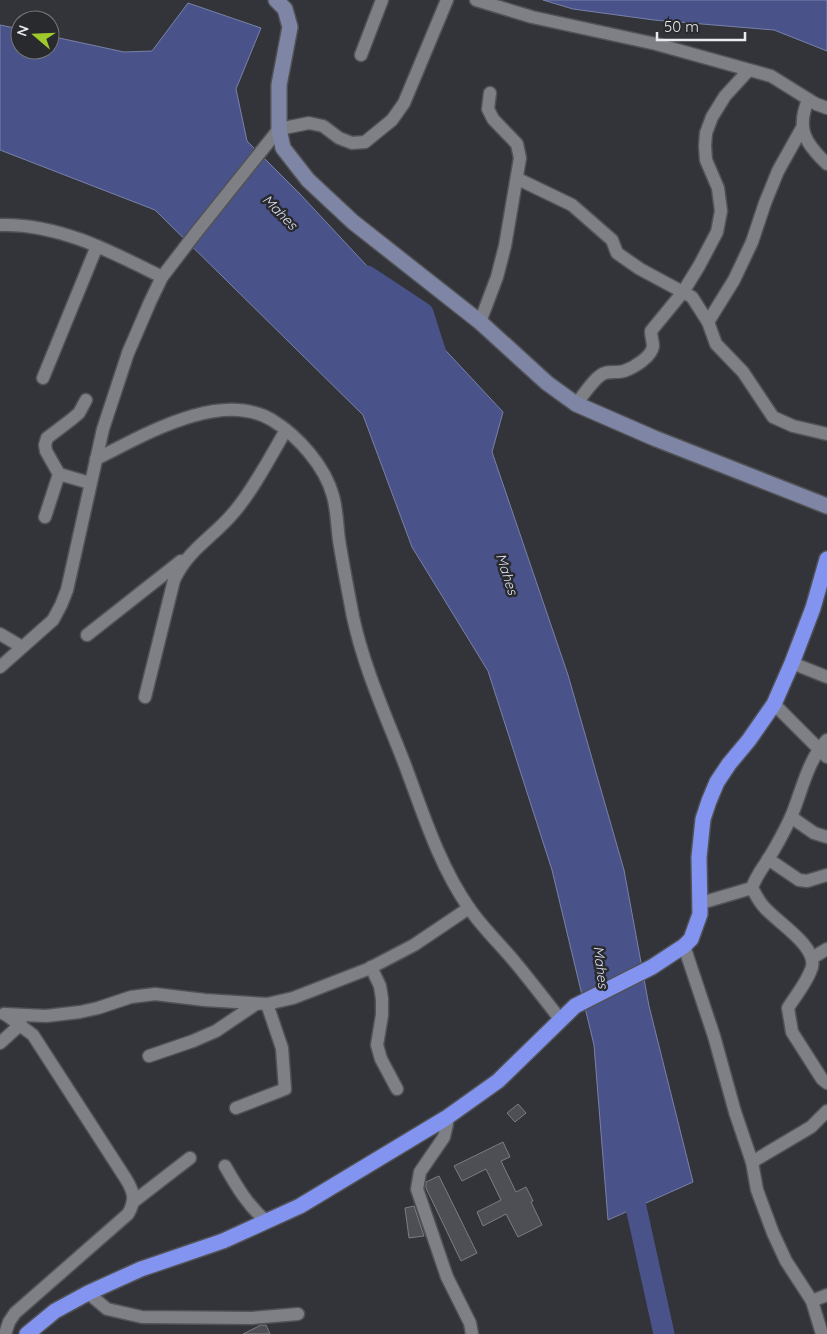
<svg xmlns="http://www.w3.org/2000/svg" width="827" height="1334" font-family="Quicksand,sans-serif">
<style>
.water{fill:#49538a;stroke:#7981a8}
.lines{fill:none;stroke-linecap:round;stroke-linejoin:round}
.river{stroke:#49538a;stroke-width:21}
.building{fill:#4e4f54;stroke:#7c7d82}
.street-casing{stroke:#515256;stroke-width:15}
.secondary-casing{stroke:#515256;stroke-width:18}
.highway-casing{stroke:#515256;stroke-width:18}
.street{stroke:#7e8085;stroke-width:12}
.secondary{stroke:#7f86a5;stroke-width:15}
.highway{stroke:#8294ef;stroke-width:15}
.labels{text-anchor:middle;stroke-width:5;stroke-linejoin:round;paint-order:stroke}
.water-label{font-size:14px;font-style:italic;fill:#dadef0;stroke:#292a2e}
</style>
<rect width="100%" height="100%" fill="#333439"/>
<g class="water">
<polygon points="543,0 827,0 827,51 774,30 654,20 573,9"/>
<polygon points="188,3 261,28 236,89 247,141 300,194 503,412 492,452 568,675 624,870 649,1006 693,1182 608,1220 594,1045 552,870 488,671 412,547 363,415 155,210 0,150 0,25 20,29 20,50 50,50 50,36 124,52 152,51"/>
</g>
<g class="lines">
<g class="river">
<polyline points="367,276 423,313 438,360"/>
<polyline points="630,1180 664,1334"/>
</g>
</g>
<g class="building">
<polygon points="518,1104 526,1113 515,1122 507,1113"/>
<polygon points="503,1142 510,1157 501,1161 516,1192 526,1187 533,1201 531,1202 542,1225 518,1237 506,1214 483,1226 477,1212 501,1200 486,1169 462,1181 454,1166"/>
<polygon points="439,1176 477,1253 461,1261 426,1188 426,1182"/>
<polygon points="414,1206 424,1236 409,1238 405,1208"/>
<polygon points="261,1325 266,1325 270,1334 243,1334"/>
</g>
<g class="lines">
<g class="street-casing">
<g id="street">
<polyline points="476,0 532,17 656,44 771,76 816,104 827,108"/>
<polyline points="361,55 382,0"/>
<path d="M 808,100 C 796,129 805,143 827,164"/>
<polyline points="518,179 572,205 612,240 617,253 640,269 692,297 708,322 716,344 743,372 773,417 793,426 827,434"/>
<path d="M 0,225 C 58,223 112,252 162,277"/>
<polyline points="480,322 497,277 505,246 520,158 517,144 493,119 488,109 490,93"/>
<polyline points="708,322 734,280 752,242 765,203 778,171 802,128"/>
<polyline points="43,378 97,246"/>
<path d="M 576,404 C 583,396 595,376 605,373 C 611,371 618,373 624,371 C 633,368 652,357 653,346 C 653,342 651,337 651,331 L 683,292 L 699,266 L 717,232 L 721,211 L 718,188 L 706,160 L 705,146 L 706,133 L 712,117 L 725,96 L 748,71"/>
<path d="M 96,459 C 143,436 219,389 272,420 C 298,436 325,466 333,496 C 337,510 337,525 339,540 C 343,565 348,591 353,617 C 364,668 386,716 405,765 C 423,813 439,865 469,908 C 482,927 499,943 514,961 C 530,980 545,1000 560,1019"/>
<polyline points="59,474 90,483"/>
<polyline points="45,517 59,474 46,451 45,445 47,438 72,419 79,413 86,400"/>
<polyline points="0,634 22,647"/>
<polyline points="87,635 181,561"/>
<polyline points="792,663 827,677"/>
<polyline points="0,667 53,620 61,605 67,590 103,429 128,353 150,302 162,277 195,234 279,129 309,123 323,126 339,138 352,143 365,142 392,120 404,103 447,0"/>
<path d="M 145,697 L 174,580 C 189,548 214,537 235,511 C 255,487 270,457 286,430"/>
<polyline points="774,704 827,757"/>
<path d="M 827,740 C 807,761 802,791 791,817 C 784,832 776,847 767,861 C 761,870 755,878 752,888 C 756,895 759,902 765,908 C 777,922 817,946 812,967 C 808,981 796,995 788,1008 L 792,1032 L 822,1079 L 827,1083"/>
<polyline points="791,817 814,833 827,837"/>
<polyline points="768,859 799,880 807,881 827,875"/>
<polyline points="701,903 752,888"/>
<polyline points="684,946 714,1036 735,1112 752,1162 757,1190 773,1233 786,1261 812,1301 822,1334"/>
<polyline points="812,958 827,949"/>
<polyline points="371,967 380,986 382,999 382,1015 377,1045 381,1059 397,1089"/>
<polyline points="4,1014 46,1016 80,1012 98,1008 131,997 155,994 205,1000 267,1004 293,998 368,969 414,945 469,908"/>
<path d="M 5,1014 L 33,1035 L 126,1179 C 134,1192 136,1200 128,1214 L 15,1313 L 9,1322 L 5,1334"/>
<polyline points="0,1043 21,1024"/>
<polyline points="149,1056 193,1041 216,1031 256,1004"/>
<polyline points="236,1108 285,1089 282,1048 267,1004"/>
<polyline points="446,1118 447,1124 444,1137 420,1172 417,1189 447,1277 470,1323 472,1334"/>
<polyline points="752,1162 811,1127 827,1111"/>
<path d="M 225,1166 C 237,1187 248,1206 267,1222"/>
<polyline points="133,1202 190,1158"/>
<polyline points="88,1293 107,1309 142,1317 252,1318 298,1314"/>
<polyline points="812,1301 827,1295"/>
</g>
</g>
<g class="secondary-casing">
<polyline id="secondary" points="276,0 285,9 290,27 279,85 279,129 283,148 308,180 353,222 480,322 547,383 576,404 654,438 827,506"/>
</g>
<g class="highway-casing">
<polyline id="highway" points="27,1334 55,1311 88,1293 141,1269 223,1241 300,1206 446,1118 498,1081 575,1006 652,967 684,946 691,939 700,914 699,857 703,819 709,801 717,782 729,764 749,740 774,704 792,663 813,608 827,559"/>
</g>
<use href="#street" class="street"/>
<use href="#secondary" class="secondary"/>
<use href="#highway" class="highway"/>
</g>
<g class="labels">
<g class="water-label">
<text transform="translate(280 212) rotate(45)" y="5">Mahes</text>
<text transform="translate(507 574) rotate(72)" y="5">Mahes</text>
<text transform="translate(601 967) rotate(83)" y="5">Mahes</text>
</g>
</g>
<g transform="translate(35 35) rotate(289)"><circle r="24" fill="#292a2e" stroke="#76777b"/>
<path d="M0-4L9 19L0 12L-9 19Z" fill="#9fca2c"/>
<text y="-8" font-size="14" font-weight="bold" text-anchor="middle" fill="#eaebee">N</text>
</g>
<path d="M657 32v8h88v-8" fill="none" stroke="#eaebee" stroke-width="2.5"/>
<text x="664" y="32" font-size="15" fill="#eaebee" stroke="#292a2e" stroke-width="4" paint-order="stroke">50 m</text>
</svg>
